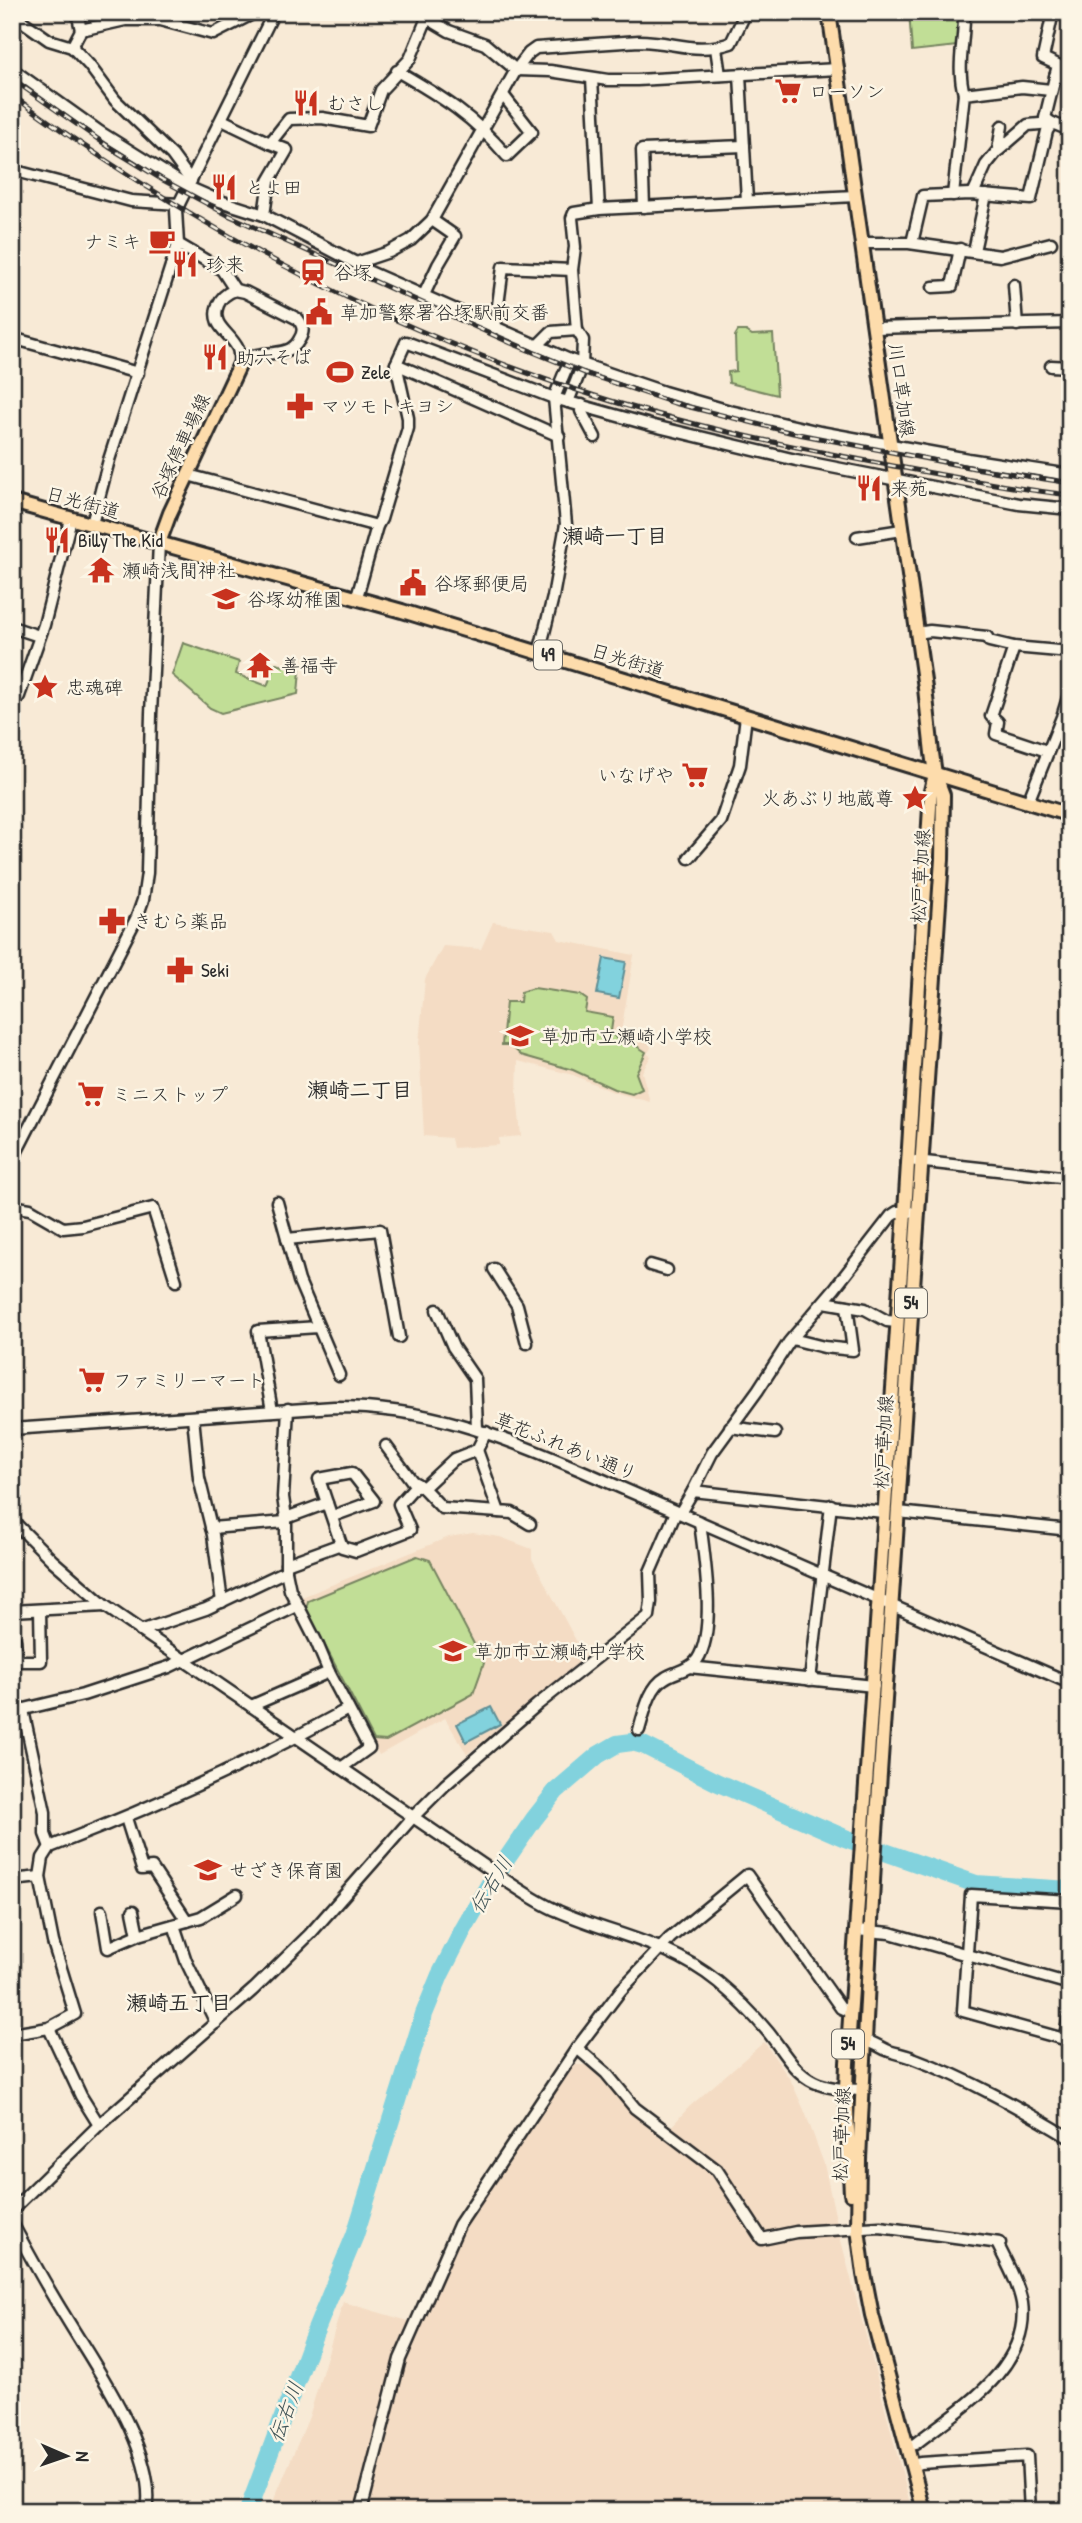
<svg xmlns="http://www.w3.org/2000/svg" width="1082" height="2523" font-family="'Patrick Hand','Klee One',sans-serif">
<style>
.built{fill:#f4dcc4}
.green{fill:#c1de96;stroke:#768460;stroke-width:2}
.water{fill:#82d2dd;stroke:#5f8f96;stroke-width:2}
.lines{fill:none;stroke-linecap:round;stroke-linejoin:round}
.river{stroke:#82d2dd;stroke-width:18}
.minor-casing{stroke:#2b2b2b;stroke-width:15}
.major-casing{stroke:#2b2b2b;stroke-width:18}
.minor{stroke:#fcf5e5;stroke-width:10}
.major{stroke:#fddcac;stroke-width:12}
.rail-casing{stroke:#2b2b2b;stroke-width:5}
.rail{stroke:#fcf5e5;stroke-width:2.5;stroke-dasharray:8;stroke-linecap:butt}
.labels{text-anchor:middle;stroke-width:5;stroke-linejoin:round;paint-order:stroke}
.shield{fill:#fcf5e5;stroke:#6a6863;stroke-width:2}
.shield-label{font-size:18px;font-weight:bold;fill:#2b2b2b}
.poi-label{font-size:19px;fill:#2b2b2b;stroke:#fcf5e5;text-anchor:start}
.street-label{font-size:19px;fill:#2b2b2b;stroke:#fcf5e5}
.neighbourhood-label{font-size:21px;font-weight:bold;fill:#2b2b2b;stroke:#fcf5e5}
.water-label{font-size:21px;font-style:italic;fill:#415558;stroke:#fcf5e5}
</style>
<rect width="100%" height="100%" fill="#f8ead6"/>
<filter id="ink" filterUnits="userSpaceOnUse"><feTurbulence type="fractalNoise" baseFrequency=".0143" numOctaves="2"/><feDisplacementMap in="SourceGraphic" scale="14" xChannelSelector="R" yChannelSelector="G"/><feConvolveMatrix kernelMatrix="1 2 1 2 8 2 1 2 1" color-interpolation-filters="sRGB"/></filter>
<g filter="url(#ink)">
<g class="built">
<polygon points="493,922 554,931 559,940 634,955 620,1038 646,1033 651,1048 647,1054 651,1056 642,1072 650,1102 613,1092 573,1075 518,1061 517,1094 521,1136 499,1138 499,1145 453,1148 451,1138 424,1136 419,1043 425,979 443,946 481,949"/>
<polygon points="473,1533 500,1537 532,1549 532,1559 586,1659 467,1754 445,1718 379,1755 297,1599 449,1537"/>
<polygon points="764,2042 791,2081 805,2112 824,2164 839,2233 912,2511 269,2511 309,2417 343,2302 422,2325 461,2232 574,2065 588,2065 631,2112 661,2138 689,2107"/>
</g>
<g class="green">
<polygon points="909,12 962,12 961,37 957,46 912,51"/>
<polygon points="738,331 746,331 752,335 773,334 777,395 729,383 728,372 736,371 735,336"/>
<polygon points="183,643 239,662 236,674 267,686 276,664 300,670 298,694 221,713 210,708 172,675"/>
<polygon points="534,988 580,995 587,1000 585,1012 613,1017 611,1031 618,1041 627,1040 646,1052 636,1073 642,1089 632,1094 614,1089 573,1070 521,1055 510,1045 502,1045 506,1002 520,1002 521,992"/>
<polygon points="417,1556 430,1560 484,1663 473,1694 386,1741 374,1740 306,1609 308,1601"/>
</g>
<g class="water">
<polygon points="604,958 626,962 619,998 597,994"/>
<polygon points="491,1707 500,1724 466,1742 457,1724"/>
</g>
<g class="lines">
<polyline class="river" points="248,2511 311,2342 355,2235 424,2014 440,1975 463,1930 490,1883 534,1819 556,1791 598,1755 617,1744 632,1742 643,1745 716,1782 845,1838 976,1884 1070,1890"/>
<g class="minor-casing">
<g id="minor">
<polyline points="77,12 81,30"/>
<polyline points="422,12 427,18 449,31 485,44 516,70 550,71 608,80 637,80 838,69"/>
<path d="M 964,12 C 965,40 956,66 964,94"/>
<polyline points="1053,12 1043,58 1058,65 1045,118 1052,123 1070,130"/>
<polyline points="12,14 49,40 72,47 89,65 115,100 172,155 191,181"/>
<polyline points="72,47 81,30 125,20 160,20 213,34 256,12"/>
<polyline points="716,48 720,75"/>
<polyline points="12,69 100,132 188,187 220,201 264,215 356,263 363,269 570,360 664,392 730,411 820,432 968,459 1070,475"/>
<path d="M 397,71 C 442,97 473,116 507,156 L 532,132 L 503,95"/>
<polyline points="740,75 747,201"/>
<polyline points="1055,76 1070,78"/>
<polyline points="592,78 599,209"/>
<polyline points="222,120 270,143 289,119 322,118 368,126 381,90 410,59 427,18"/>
<polyline points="999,150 1028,125 1052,123"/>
<polyline points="12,170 131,201 179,204"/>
<polyline points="973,194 986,165 998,150 1002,126"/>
<polyline points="953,195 964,94 1022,87 1051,90"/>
<polyline points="644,207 642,150 744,146"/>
<polyline points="264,215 269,181 287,150 270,143"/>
<polyline points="863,243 909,243 1000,256 1051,243"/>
<polyline points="912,243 923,196 970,194 1031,199 1047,131 1052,123"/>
<polyline points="178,244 222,270 235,290"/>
<polyline points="974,251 986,195"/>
<path d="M 356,263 L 389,252 L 411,240 L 432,220 L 516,70 L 529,53 L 536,48 L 639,41 C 674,41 695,55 731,43 L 746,12"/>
<polyline points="1014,285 1017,325"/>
<polyline points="933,287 952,286 960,249"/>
<path d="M 235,290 L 245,292 L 298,319 C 304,327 304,332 299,340 C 290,357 269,351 253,356 C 247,358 244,361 239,366 C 239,360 240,355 238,349 C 230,332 210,326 218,305 C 221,297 227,293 235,290 Z"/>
<polyline points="423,297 438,265 455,236 432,220"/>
<polyline points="495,328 503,267 572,270"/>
<polyline points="874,328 1070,323"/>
<polyline points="12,338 138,373"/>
<polyline points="537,346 551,332 577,330"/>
<polyline points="396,364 559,436"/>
<polyline points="582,365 583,340 577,330 572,270 575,247 572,218 574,213 599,209 855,196"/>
<polyline points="1051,366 1070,367"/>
<polyline points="568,402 579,374"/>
<polyline points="582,405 581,411 595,437"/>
<polyline points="1069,474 1070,453"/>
<polyline points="188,475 377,526"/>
<polyline points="92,524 109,460 178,244 176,210 274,12"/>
<polyline points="857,537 902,530"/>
<polyline points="357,597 377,526 381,519 408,428 408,418 396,364 406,342 554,398 654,426 796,460 1019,504 1070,509"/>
<polyline points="12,627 39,636"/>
<polyline points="917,633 930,631 987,637 989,641 1014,647 1070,652"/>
<polyline points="1014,647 991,716 998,722 996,734 1047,751"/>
<polyline points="539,653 553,597 566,524 554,398 566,369"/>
<polyline points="12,707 19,696 44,625 71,519"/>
<polyline points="1028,802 1062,717 1070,691"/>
<polyline points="689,858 721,821 740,765 746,716"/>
<polyline points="916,1161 1070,1178"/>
<polyline points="12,1167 17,1151 137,917 143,900 147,873 151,714 159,543"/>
<polyline points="277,1202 299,1281 339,1375"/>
<polyline points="12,1206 30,1209 63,1228 83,1226 153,1208 176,1281"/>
<polyline points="287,1239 380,1230 399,1337"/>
<polyline points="650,1265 667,1270"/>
<polyline points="494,1269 517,1305 527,1343"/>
<polyline points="824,1302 865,1309 887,1321 897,1322"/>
<polyline points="437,1310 453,1347 475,1379 477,1428"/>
<polyline points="792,1339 824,1347 853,1350 847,1306"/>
<polyline points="288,1409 283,1497 286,1518 286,1571 290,1590 316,1641 329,1672 369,1748 341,1768"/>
<polyline points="272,1411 258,1331 318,1327"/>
<polyline points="193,1417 199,1478 213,1535 222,1602"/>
<polyline points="730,1427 775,1433"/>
<path d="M 12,1429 L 334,1407 C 427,1407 494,1433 578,1469 L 1070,1683"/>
<polyline points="386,1446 412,1481 423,1488 442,1508 499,1512"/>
<polyline points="477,1450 499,1512 512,1513 530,1524"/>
<polyline points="423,1488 454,1459 477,1450 486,1432"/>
<polyline points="693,1491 712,1453 758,1390 789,1342 835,1288 891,1216 897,1212 910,1212"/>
<polyline points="327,1503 319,1479 352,1473 374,1501 333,1516"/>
<polyline points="898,1512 1070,1530"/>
<polyline points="680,1513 693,1491 883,1512"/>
<polyline points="286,1518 327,1503 342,1547 356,1551 410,1530 399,1504 417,1484"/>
<path d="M 12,1520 L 53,1561 L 105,1606 L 511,1884 C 526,1894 541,1904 558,1911 C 615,1936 667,1941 718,1982 C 736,1997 753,2014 768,2032 C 782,2049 793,2072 814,2082 C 829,2089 846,2089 862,2090"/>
<polyline points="211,1528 285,1522"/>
<polyline points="286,1564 341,1544"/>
<polyline points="12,1611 105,1606"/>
<polyline points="140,1631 206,1609 286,1571"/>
<polyline points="12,1638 15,1640 17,1661 41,1661 40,1610"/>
<polyline points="689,1667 874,1686"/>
<polyline points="810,1680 831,1505"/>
<polyline points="251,1706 329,1672"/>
<polyline points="23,1710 45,1812 45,1834 50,1847"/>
<polyline points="12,1712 83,1695 169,1667 297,1606"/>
<path d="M 639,1730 C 644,1714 649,1687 665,1678 C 675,1671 689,1671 697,1660 C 717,1631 704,1556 700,1522"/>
<polyline points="126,1818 142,1869 152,1868 187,1921"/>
<polyline points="12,1880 40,1877"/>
<polyline points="1070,1901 971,1895 963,2011 1064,2039 1070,2013"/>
<polyline points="102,1911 108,1948 138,1935"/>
<polyline points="133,1911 138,1935 201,1917 237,1895"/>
<polyline points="174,1925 186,1961 216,2023"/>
<polyline points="856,1930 890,1933 1070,1984"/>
<polyline points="49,2028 81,2096 99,2125"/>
<path d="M 12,2034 L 49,2028 L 75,2014 L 53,1942 L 40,1877 L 43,1858 L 50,1847 C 152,1808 252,1762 348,1709"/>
<path d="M 865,2041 C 875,2042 880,2048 889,2051 C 898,2054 907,2055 915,2059 C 969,2079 1020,2108 1070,2138"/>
<polyline points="577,2048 606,2073 635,2108 717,2170 762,2239 796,2232 880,2227 1000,2243"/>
<polyline points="12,2210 99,2125 254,1989 310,1934 413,1817 445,1785 537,1705 649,1616 651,1602 650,1572 676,1512"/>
<path d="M 12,2223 C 29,2254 46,2286 65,2316 C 94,2365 158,2453 147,2511"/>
<path d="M 907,2446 L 915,2444 C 958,2410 1031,2368 1022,2303 C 1018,2282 1006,2262 997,2243"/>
<polyline points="912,2465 921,2463 1027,2456 1030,2511"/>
<polyline points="361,2511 400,2359 459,2225 577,2048 621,1990 670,1938 747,1875 841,2008 850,2012"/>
</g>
</g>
<g class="major-casing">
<g id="major">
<polyline points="829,12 925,688 932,753 935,774 943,795 942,859 874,1862 859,2159 858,2229 864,2274 872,2315 924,2511"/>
<polyline points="12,502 402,611 1070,815"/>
<polyline points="159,543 170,513 239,366"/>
<polyline points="851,2194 846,2089 847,2063 905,1212 931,791 935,774"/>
</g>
</g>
<use href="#minor" class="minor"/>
<use href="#major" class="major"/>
<g class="rail-casing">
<g id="rail">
<polyline points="12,79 109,147 163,180 228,215 511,343 587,374 674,403 793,433 974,468 1070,483"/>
<path d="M 12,95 C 189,225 382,328 592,395 C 689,426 788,446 888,465 C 949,476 1009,488 1070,495"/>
</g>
</g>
<use href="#rail" class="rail"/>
</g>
</g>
<defs>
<g id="supermarket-bare" transform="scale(2.1)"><path d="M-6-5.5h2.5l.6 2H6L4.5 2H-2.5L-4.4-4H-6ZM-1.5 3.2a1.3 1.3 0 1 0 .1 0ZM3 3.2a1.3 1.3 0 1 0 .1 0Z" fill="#c8321e" stroke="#fcf5e5" stroke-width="2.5" paint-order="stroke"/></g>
<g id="restaurant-bare" transform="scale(2.1)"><path d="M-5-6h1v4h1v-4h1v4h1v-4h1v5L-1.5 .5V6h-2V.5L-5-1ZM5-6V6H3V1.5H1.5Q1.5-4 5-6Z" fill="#c8321e" stroke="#fcf5e5" stroke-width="2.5" paint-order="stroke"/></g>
<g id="cafe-bare" transform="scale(2.1)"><path d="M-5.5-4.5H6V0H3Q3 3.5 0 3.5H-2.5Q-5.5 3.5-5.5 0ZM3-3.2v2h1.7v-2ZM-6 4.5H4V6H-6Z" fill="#c8321e" stroke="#fcf5e5" stroke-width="2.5" paint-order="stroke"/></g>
<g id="station-bare" transform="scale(2.1)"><path d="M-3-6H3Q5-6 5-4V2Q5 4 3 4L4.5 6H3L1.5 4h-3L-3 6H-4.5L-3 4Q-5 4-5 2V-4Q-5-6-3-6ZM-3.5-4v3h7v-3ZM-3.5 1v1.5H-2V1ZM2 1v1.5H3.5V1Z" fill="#c8321e" stroke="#fcf5e5" stroke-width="2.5" paint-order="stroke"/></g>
<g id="civic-bare" transform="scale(2.1)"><path d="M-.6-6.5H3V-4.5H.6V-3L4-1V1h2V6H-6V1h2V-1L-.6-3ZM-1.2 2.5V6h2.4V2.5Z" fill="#c8321e" stroke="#fcf5e5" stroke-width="2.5" paint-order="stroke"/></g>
<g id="stadium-bare" transform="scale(2.1)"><path d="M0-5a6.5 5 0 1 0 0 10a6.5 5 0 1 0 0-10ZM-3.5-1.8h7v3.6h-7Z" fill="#c8321e" stroke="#fcf5e5" stroke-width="2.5" paint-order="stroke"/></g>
<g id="pharmacy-bare" transform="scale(2.1)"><path d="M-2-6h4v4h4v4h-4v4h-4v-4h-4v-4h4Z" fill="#c8321e" stroke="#fcf5e5" stroke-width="2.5" paint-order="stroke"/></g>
<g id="temple-bare" transform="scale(2.1)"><path d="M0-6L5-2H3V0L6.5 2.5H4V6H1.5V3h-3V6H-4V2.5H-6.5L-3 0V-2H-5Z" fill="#c8321e" stroke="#fcf5e5" stroke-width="2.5" paint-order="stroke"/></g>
<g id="school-bare" transform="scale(2.1)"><path d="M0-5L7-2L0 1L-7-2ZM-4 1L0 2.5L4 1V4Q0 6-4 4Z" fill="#c8321e" stroke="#fcf5e5" stroke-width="2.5" paint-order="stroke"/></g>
<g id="sight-bare" transform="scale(2.1)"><path d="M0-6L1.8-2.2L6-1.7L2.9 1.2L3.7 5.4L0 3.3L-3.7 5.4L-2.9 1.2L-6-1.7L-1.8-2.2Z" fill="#c8321e" stroke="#fcf5e5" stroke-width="2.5" paint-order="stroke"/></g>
</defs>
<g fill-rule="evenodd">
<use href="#supermarket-bare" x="788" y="91"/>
<use href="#restaurant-bare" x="306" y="103"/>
<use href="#restaurant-bare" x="224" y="187"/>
<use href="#cafe-bare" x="162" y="241"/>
<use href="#restaurant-bare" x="185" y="264"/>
<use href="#station-bare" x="313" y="272"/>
<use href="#civic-bare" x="319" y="312"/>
<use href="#restaurant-bare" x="215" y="357"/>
<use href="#stadium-bare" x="340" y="372"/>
<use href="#pharmacy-bare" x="300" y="406"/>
<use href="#restaurant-bare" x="869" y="488"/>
<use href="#restaurant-bare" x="57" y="540"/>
<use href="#temple-bare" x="101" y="570"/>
<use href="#civic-bare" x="413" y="583"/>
<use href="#school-bare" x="226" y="599"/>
<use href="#temple-bare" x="260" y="665"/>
<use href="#sight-bare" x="45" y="687"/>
<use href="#supermarket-bare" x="695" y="775"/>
<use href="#sight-bare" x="915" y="798"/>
<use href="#pharmacy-bare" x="112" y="921"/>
<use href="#pharmacy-bare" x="180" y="970"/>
<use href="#school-bare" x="520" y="1036"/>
<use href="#supermarket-bare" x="91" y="1094"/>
<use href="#supermarket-bare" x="92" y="1380"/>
<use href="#school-bare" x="453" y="1651"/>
<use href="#school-bare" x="208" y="1870"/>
</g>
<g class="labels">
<g class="shield">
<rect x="534" y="640.5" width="28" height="29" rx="5"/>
<rect x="895" y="1288.5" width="32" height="29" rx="5"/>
<rect x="832" y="2029.5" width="32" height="29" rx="5"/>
</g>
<g class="shield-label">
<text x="548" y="661">49</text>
<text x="911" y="1309">54</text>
<text x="848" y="2050">54</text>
</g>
<g class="poi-label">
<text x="809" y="98">ローソン</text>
<text x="327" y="110">むさし</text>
<text x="245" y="194">とよ田</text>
<text x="141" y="248" text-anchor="end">ナミキ</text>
<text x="206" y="271">珍来</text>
<text x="334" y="279">谷塚</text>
<text x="340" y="319">草加警察署谷塚駅前交番</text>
<text x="236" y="364">助六そば</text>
<text x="361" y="379">Zele</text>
<text x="321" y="413">マツモトキヨシ</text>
<text x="890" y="495">来苑</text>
<text x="78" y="547">Billy The Kid</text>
<text x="122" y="577">瀬崎浅間神社</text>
<text x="434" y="590">谷塚郵便局</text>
<text x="247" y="606">谷塚幼稚園</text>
<text x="281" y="672">善福寺</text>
<text x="66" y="694">忠魂碑</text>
<text x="674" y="782" text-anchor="end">いなげや</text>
<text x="894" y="805" text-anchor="end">火あぶり地蔵尊</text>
<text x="133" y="928">きむら薬品</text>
<text x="201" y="977">Seki</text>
<text x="541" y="1043">草加市立瀬崎小学校</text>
<text x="112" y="1101">ミニストップ</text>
<text x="113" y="1387">ファミリーマート</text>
<text x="474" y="1658">草加市立瀬崎中学校</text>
<text x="229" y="1877">せざき保育園</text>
</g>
<g class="street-label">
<text transform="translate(902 390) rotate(82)" y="7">川口草加線</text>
<text transform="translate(180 446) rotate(-65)" y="7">谷塚停車場線</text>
<text transform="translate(83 502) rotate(15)" y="7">日光街道</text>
<text transform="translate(628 660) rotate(17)" y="7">日光街道</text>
<text transform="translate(920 876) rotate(-87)" y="7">松戸草加線</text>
<text transform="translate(883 1442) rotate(-87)" y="7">松戸草加線</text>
<text transform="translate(566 1446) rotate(22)" y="7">草花ふれあい通り</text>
<text transform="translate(841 2134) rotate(-88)" y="7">松戸草加線</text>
</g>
<g class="neighbourhood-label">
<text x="615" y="543">瀬崎一丁目</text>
<text x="360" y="1097">瀬崎二丁目</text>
<text x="179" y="2010">瀬崎五丁目</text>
</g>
<g class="water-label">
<text transform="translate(491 1885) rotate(-59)" y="7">伝右川</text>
<text transform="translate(286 2412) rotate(-69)" y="7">伝右川</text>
</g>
</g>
<rect width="1082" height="2523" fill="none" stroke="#fcf5e5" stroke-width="42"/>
<rect x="21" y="21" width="1040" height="2481" fill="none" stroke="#2b2b2b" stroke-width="2.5" filter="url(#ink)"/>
<g transform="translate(66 2456) rotate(92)" stroke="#fcf5e5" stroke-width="5" paint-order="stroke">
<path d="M0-5L12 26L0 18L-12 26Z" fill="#2b2b2b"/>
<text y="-10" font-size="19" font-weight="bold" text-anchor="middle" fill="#2b2b2b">N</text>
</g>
</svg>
